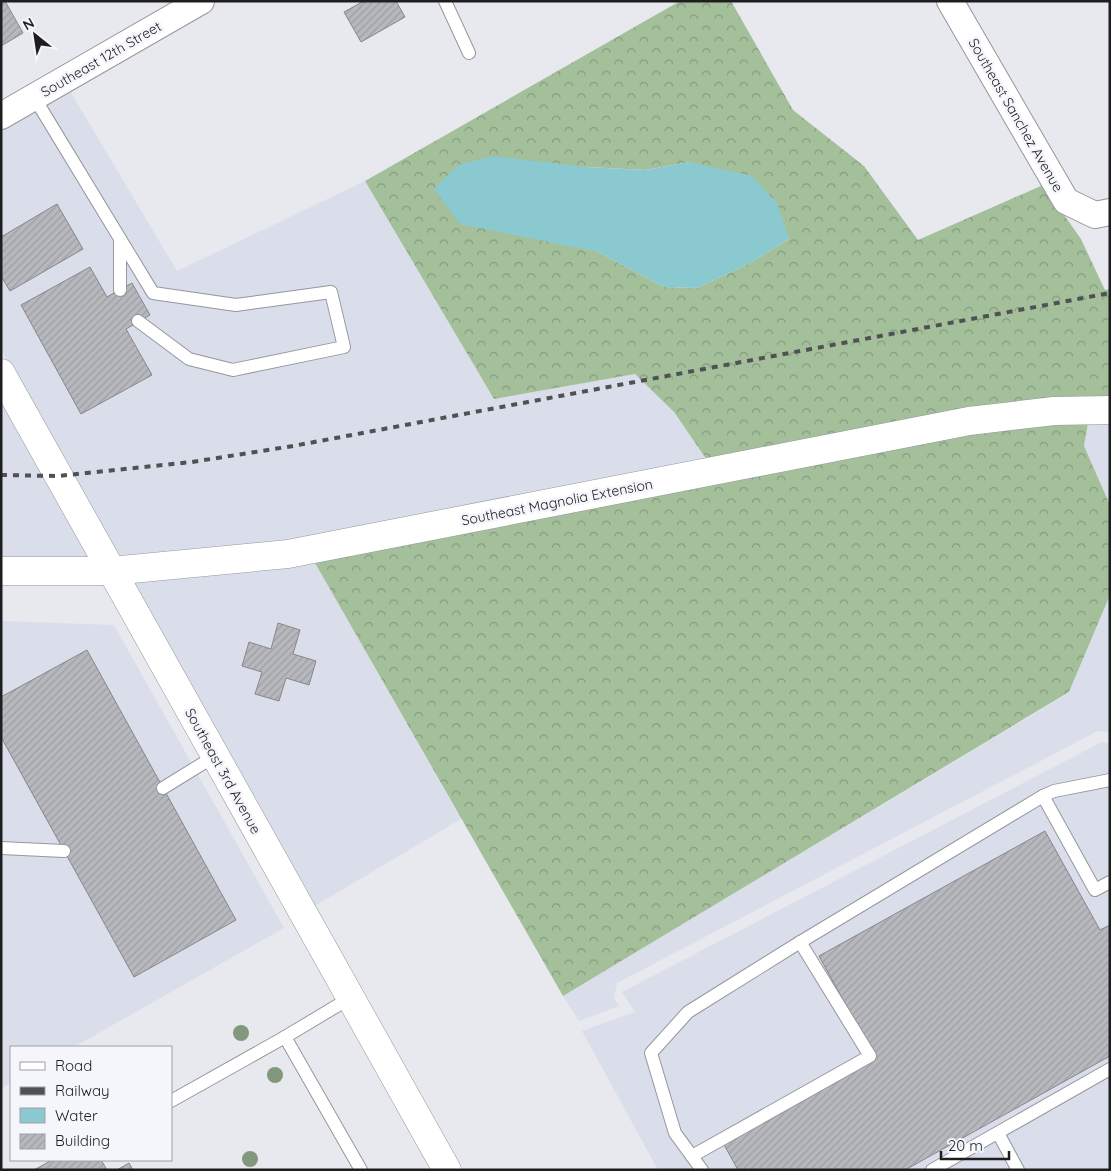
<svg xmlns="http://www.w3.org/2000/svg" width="1111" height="1171" font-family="Quicksand,sans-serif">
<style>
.built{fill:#dadeeb}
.forest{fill:url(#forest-crowns);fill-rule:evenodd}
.water{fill:#8ac9cf}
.building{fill:url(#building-hatch);stroke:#85878c}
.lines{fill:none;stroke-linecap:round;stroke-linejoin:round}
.service-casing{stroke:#95979c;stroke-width:14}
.minor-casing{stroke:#95979c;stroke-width:28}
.tertiary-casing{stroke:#95979c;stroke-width:29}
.secondary-casing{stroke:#95979c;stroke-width:29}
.service{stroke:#fff;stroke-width:12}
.minor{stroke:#fff;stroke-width:26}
.tertiary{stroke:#fff;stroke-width:28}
.secondary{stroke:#fff;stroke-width:28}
.rail{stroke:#505154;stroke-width:4;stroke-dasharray:6 6;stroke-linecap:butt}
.tree{fill:#81987c}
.labels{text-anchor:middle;stroke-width:5;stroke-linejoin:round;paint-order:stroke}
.street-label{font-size:14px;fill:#1e1e20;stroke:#f5f6fc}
</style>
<defs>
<pattern id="forest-crowns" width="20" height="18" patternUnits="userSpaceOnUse" patternTransform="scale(1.25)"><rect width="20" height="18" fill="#a4c09b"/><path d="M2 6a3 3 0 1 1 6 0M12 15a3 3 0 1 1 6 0" fill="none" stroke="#859b7e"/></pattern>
<pattern id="building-hatch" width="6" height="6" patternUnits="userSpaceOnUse" patternTransform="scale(1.25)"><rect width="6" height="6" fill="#b6b8bd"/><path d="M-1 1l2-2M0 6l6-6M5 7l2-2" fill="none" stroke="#9c9ea2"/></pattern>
</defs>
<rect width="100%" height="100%" fill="#e7e9ef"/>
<g class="built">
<polygon points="70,91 177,271 365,181 494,399 635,374 674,412 707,460 285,542 116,558 1,349 1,131"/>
<polygon points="1,396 91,558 1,558"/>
<polygon points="1110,422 1110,505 1084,446 1088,423"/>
<polygon points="315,563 461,819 313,907 130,582"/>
<polygon points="1110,595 1110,733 1103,731 1096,732 617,983 614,998 619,1006 579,1021 563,996 1069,693"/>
<polygon points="1,621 114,625 284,928 74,1047 11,1047 11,1083 1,1088"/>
<polygon points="1102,742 1110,744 1110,1170 658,1170 582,1031 635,1012 622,992"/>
</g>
<g class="forest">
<path d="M 680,1 L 731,1 L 793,110 L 864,166 L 918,240 L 1043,185 L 1081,239 L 1105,290 L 1110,289 L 1110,397 L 707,460 L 674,412 L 635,374 L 494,399 L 365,181 ZM 690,162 L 789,239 L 750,263 L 697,288 L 664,287 L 598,252 L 586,167 L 645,170 Z"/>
<polygon points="1088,423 1084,446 1110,505 1110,595 1069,692 563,996 315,563 972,434 1056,424"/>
</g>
<polygon class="water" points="494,156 586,167 645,170 690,162 752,176 777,203 789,239 750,263 697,288 664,287 598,252 460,224 434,189 458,165"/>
<g class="building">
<polygon points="5,1 23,33 1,46 1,4"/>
<polygon points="364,1 396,1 405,17 361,42 344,12"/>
<polygon points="57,204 83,249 10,291 1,276 1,237"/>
<polygon points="90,267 107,297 132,283 150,315 126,329 152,375 81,414 21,305"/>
<polygon points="278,623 300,630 293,654 316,661 309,685 286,678 279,701 255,694 262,672 242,666 249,642 271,649"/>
<polygon points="87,650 236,920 134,977 1,737 1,697"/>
<polygon points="1045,831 1100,930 1110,925 1110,1056 905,1170 738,1170 722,1141 874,1056 819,956"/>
<polygon points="52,1160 101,1160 107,1170 34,1170"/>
<polygon points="129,1163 133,1170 117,1170"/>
</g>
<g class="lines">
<g class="service-casing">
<g id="service">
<polyline points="445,1 469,53"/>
<polyline points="34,97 153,293 236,305 331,292 344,347 233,370 189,359 138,321"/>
<polyline points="120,240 120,290"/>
<polyline points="163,788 215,756"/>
<polyline points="1043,796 1095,890 1110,882"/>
<polyline points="1,848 64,851"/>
<polyline points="350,998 285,1037 361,1170"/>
<polyline points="171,1101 285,1037"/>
<polyline points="998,1133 1018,1170"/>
<polyline points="692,1156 870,1056 800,942"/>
<polyline points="702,1170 675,1133 651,1053 688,1012 797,944 1043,796 1054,791 1110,780"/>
<polyline points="932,1170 1110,1069"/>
</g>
</g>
<g class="minor-casing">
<g id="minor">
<polyline points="950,1 1066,201 1095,215 1110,212"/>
<polyline points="1,116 201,1"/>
</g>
</g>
<g class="tertiary-casing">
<polyline id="tertiary" points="1,373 447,1170"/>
</g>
<g class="secondary-casing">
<polyline id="secondary" points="1,571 111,571 288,554 969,421 1054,411 1110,410"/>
</g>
<use href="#service" class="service"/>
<use href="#minor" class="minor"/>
<use href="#tertiary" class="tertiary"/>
<use href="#secondary" class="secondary"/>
<polyline class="rail" points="1,475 58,476 192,462 293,446 1110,293"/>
</g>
<g class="tree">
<circle cx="241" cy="1033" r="8"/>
<circle cx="275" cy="1075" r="8"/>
<circle cx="250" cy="1159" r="8"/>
</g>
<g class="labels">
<g class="street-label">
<text transform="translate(101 59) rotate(-30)" y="5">Southeast 12th Street</text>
<text transform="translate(1016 115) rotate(60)" y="5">Southeast Sanchez Avenue</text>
<text transform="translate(557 502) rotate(-11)" y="5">Southeast Magnolia Extension</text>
<text transform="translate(223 771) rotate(61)" y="5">Southeast 3rd Avenue</text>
</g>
</g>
<rect width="1111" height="1171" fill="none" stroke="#1e1e20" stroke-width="5"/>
<rect x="10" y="1046" width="162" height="115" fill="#f5f6fc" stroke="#9fa0a4"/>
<rect x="20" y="1062" width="25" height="8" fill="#ffffff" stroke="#9fa0a4"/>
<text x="55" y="1071" font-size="15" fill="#1e1e20">Road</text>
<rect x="20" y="1087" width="25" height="8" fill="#505154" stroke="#9fa0a4"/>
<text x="55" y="1096" font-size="15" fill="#1e1e20">Railway</text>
<rect x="20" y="1108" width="25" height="15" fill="#8ac9cf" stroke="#9fa0a4"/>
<text x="55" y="1121" font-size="15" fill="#1e1e20">Water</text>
<rect x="20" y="1134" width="25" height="15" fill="url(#building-hatch)" stroke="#9fa0a4"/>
<text x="55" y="1146" font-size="15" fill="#1e1e20">Building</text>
<g transform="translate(35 35) rotate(330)" stroke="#f5f6fc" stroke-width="4" paint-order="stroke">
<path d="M0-4L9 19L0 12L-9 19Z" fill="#1e1e20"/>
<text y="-8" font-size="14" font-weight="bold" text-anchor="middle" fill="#1e1e20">N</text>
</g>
<path d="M941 1151v8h68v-8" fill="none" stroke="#1e1e20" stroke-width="2.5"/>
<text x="948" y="1151" font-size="15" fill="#1e1e20" stroke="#f5f6fc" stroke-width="4" paint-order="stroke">20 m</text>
</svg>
